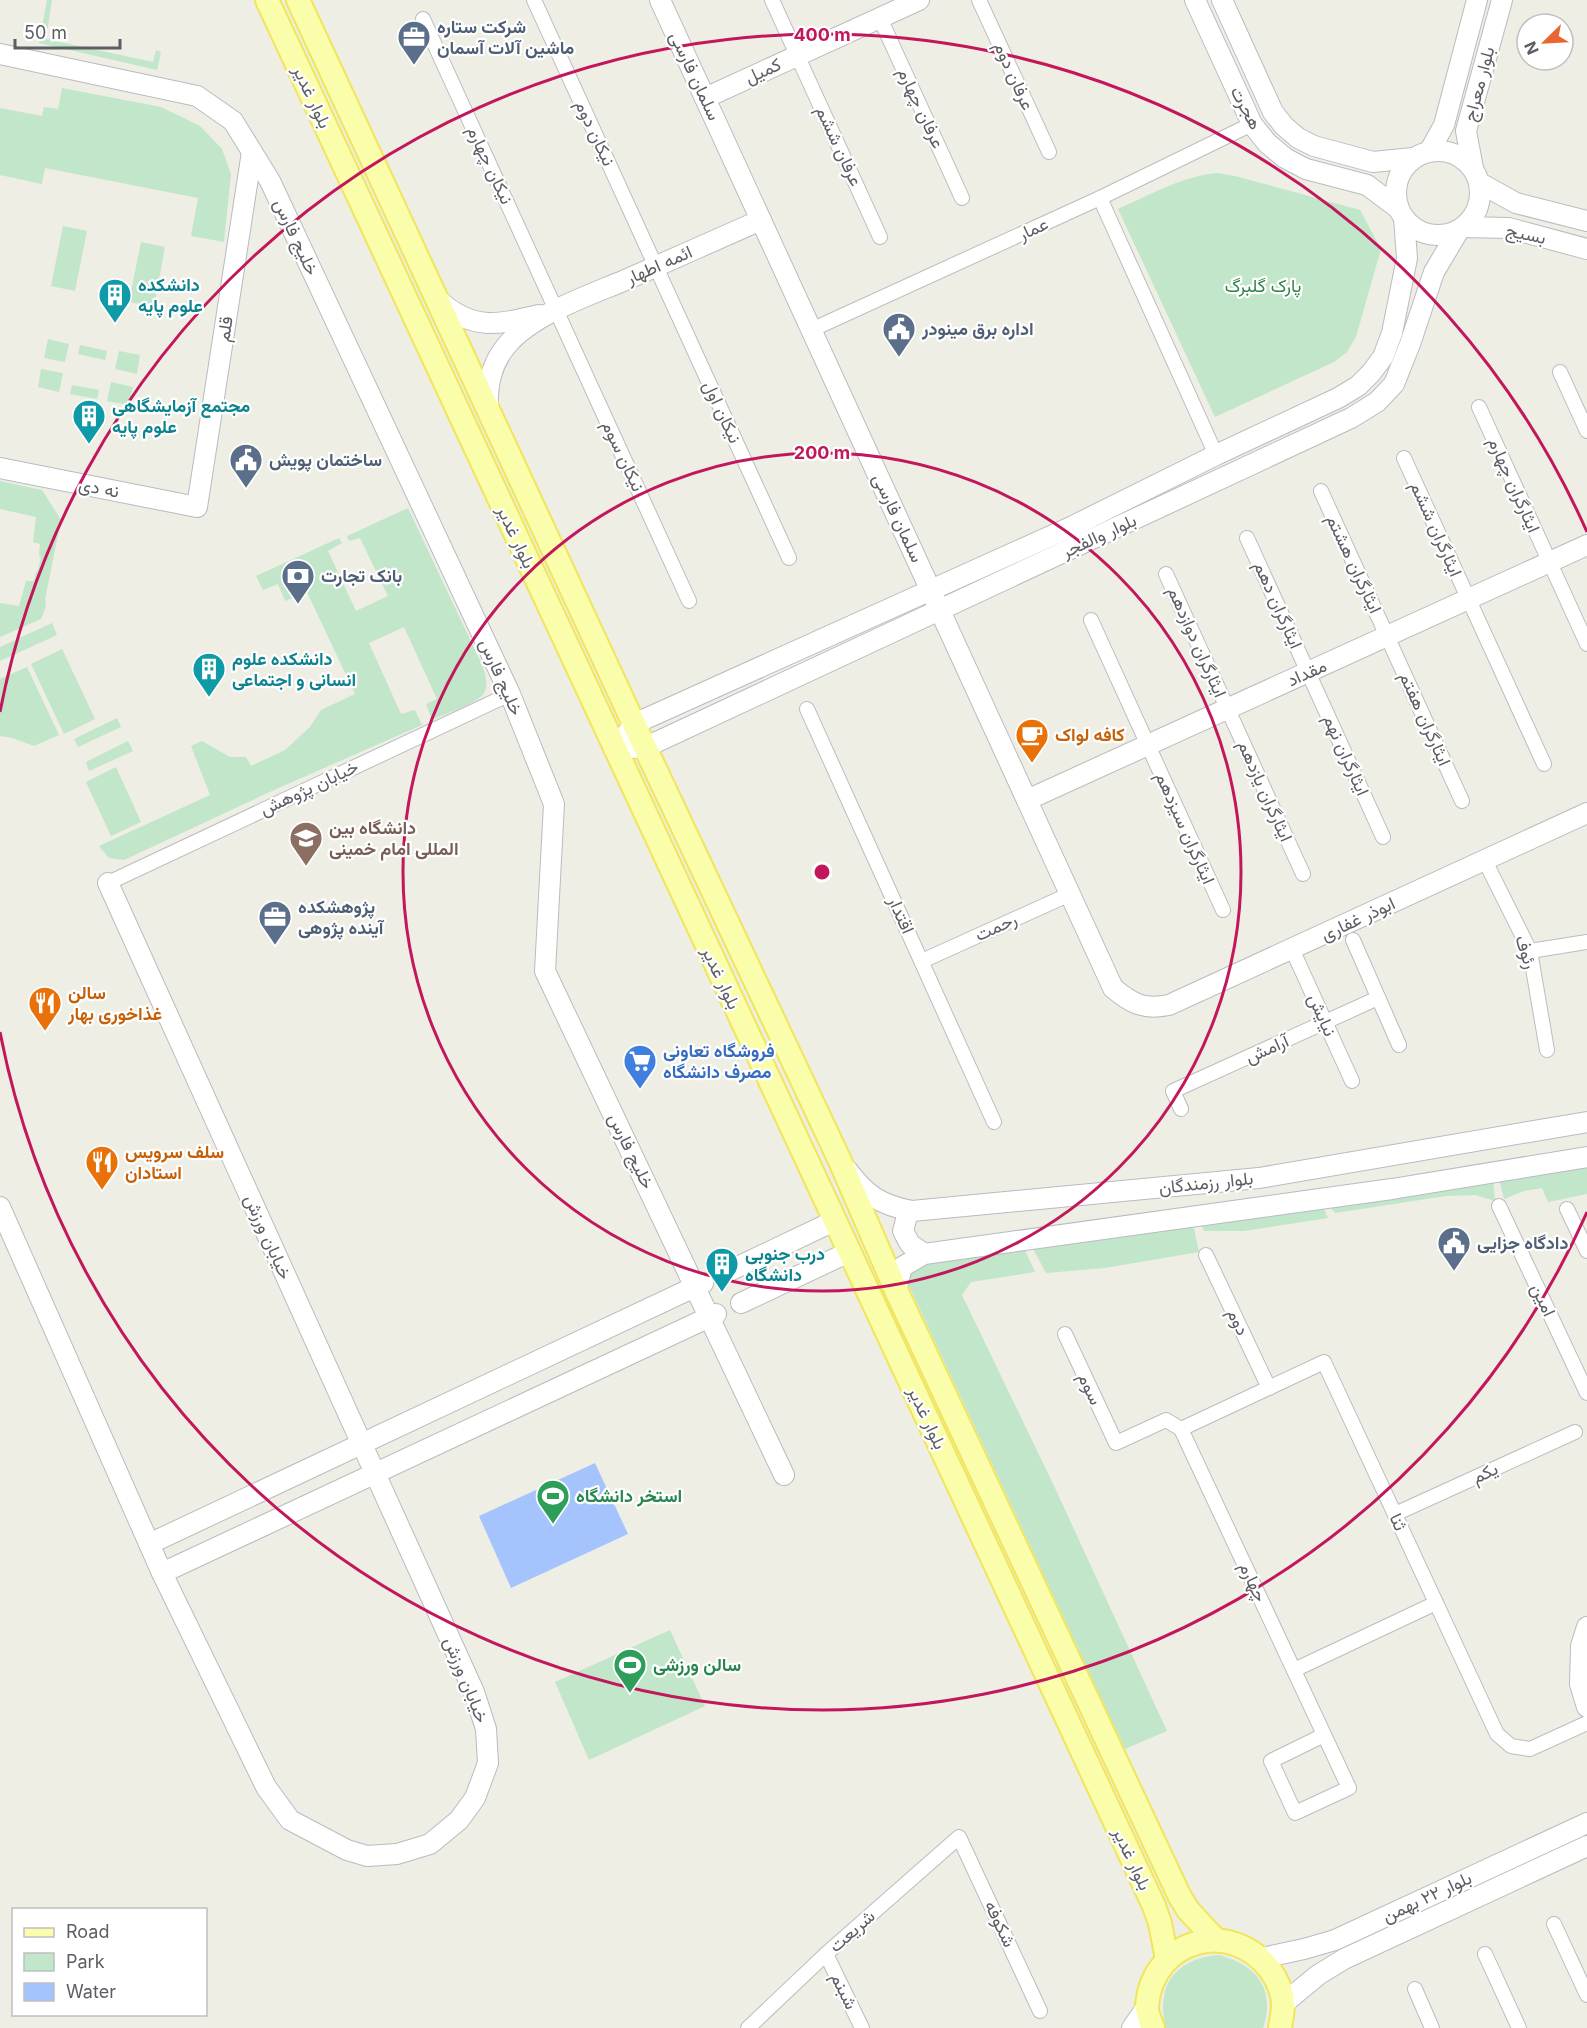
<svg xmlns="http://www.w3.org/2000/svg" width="1587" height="2028" font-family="Inter,Vazirmatn,sans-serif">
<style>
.green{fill:#c1e6c9}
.water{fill:#a5c4fe}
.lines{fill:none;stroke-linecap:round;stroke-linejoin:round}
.street-casing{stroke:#bcbcc2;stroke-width:16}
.secondary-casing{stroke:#babbc2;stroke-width:22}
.primary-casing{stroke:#f0e55c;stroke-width:26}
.street{stroke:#fff;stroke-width:14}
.secondary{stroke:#fff;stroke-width:20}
.primary{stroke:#fafeaa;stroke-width:22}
.ring{fill:none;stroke:#c2185b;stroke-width:3}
.labels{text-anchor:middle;stroke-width:4.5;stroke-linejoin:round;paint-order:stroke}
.service-label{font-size:18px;font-weight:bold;fill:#4e5e75;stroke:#fff;text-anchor:start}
.street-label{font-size:18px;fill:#5c5e64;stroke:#fff}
.culture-label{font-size:18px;font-weight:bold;fill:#0d838f;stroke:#fff;text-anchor:start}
.park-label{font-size:18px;fill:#358249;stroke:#fff}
.food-label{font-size:18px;font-weight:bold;fill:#c56008;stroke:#fff;text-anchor:start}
.education-label{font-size:18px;font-weight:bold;fill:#785e54;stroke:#fff;text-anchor:start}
.shop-label{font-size:18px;font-weight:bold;fill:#366cbe;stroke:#fff;text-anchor:start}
.leisure-label{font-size:18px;font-weight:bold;fill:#27864d;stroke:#fff;text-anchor:start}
.centre{fill:#c2185b;stroke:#fff;stroke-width:3}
.ring-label{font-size:18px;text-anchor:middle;font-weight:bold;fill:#c2185b;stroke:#fff;stroke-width:4.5;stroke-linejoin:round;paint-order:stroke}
</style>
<rect width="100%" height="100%" fill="#eeeee4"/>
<g class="green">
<polygon points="47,0 52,0 46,39 153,62 156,50 161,52 157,70 39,43"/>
<polygon points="62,88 161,107 200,126 222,149 231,174 224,242 191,236 198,198 45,168 42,184 0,175 0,108 42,116 44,107 58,109"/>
<path d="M 1218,173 L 1235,176 L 1360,210 L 1381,249 L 1356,337 L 1347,352 L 1334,362 L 1215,417 L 1118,209 C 1150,195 1182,176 1218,173 Z"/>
<polygon points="63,226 87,231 75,291 51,286"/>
<polygon points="141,242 165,247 154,307 129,302"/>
<polygon points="48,339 69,344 65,362 44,358"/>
<polygon points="80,345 107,351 105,360 78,354"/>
<polygon points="119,351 140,355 137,374 115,369"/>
<polygon points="41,369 63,373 59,392 38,387"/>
<polygon points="111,382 133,387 129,405 107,401"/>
<polygon points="72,385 99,390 97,399 70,394"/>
<polygon points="0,481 42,490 61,520 45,599 46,606 41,619 0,637 0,603 19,606 26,581 34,581 36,572 38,570 41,557 39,555 40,544 33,542 36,517 0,509"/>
<path d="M 408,508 L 483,667 C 485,675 488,682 485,691 C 481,703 444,714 432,720 L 426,704 L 437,699 L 404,627 L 369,643 L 401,714 L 415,710 L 422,725 L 274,790 L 124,860 L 109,858 L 99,846 L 210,795 L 191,746 L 202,741 L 230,757 L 246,757 L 251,766 L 285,750 L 310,727 L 321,710 L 355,694 L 307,592 L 285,601 L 278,584 L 263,590 L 256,576 L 339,538 L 342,543 L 328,551 L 356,611 L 388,596 L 360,538 L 349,541 L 347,536 Z"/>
<polygon points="52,623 57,635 0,661 0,647"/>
<polygon points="62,649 95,719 64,734 31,664"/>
<polygon points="27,667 59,735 34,746 12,738 0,736 0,679"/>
<polygon points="117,718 121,727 78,747 74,739"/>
<polygon points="128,741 133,751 89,771 86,762"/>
<polygon points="116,767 141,822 111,836 86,782"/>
<polygon points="1587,1164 1587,1194 1548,1202 1542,1188 1524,1191 1504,1199 1499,1179"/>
<polygon points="1493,1179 1495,1201 1475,1195 1446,1196 1335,1213 1330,1207"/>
<polygon points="1323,1207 1328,1218 1244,1231 1204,1231 1200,1222"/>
<polygon points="1193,1224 1199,1252 1105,1268 1046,1273 1032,1247"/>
<polygon points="1023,1246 1035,1272 971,1282 962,1295 1055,1488 1167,1731 1125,1749 908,1284 905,1271 915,1260"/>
<polygon points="670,1630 705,1706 589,1760 555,1682"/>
<path d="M 1218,1955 C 1256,1964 1276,1989 1263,2028 L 1166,2028 C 1155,1986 1175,1959 1218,1955 Z"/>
</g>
<polygon class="water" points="595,1463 628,1534 511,1588 479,1516"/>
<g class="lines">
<g class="street-casing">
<g id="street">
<polyline points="534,0 789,558"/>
<polyline points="772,0 880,237"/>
<polyline points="979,0 1049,152"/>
<polyline points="880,18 962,198"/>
<polyline points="423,19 689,601"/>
<polyline points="1100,198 1216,455"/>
<polyline points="811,330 1100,198 1252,124"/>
<polyline points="1560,372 1587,431"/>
<polyline points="1479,407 1587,644"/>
<polyline points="1404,458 1544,764"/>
<polyline points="1321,491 1462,801"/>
<polyline points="1247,538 1383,837"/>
<polyline points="1166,574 1303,874"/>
<polyline points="1091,620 1223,910"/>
<polyline points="807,709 994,1122"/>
<polyline points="1485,861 1530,951 1547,1050"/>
<polyline points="108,883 510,694"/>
<polyline points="1353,940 1399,1045"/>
<polyline points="1292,949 1352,1081"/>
<polyline points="1530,951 1587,942"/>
<polyline points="922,961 1070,894"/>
<polyline points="1181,1109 1173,1091 1378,998"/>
<polyline points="1499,1206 1587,1393"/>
<polyline points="1567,1209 1587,1251"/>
<polyline points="1206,1255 1269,1388"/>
<polyline points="1065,1334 1116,1443 1166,1420 1181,1429"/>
<polyline points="1181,1429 1324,1362 1497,1734 1511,1746 1530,1749 1587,1723"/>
<polyline points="1181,1429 1349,1788 1295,1813 1271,1761 1324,1735"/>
<polyline points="1395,1514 1575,1432"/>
<polyline points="1294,1670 1436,1603"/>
<polyline points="1554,1924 1587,1995"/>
<polyline points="826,1954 862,2028"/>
<polyline points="1485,1954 1519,2028"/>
<polyline points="1415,1989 1432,2028"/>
<polyline points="748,2028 826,1954 959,1837 1040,2011"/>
</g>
</g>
<g class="secondary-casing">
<g id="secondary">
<path d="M 660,0 L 1113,988 C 1132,1004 1144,1010 1169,1005 L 1587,813"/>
<polyline points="1195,0 1252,124 1267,143 1285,158 1306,169 1367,185 1399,209"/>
<polyline points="1222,0 1273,112 1284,126 1298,138 1314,146 1373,162 1413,158"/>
<polyline points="0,54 197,96 233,121 270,181 510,694 554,804 545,971 784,1475"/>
<polyline points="705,98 919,0"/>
<circle cx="1438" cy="193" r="42"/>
<polyline points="1429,152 1444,125 1477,0"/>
<polyline points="1473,168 1466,131 1502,0"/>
<polyline points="1480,183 1516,203 1587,221"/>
<polyline points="1463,227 1509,228 1587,249"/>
<path d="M 437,299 C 472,331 497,325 539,315"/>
<path d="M 488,409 C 487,385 491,364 507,345 C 532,315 587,296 623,281 C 669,261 715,240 761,220"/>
<polyline points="0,468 197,507 252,152"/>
<polyline points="626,735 634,724 1073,526 1216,455 1338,398 1358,386 1371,373 1383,357 1392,333 1407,258 1404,218"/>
<polyline points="614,749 646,747 1351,418 1377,402 1394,384 1410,344 1434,272 1459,230"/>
<polyline points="1027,800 1587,545"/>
<path d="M 848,1171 C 867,1196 881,1205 912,1211 L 1259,1178 L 1587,1122"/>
<polyline points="0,1207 162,1573 266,1787 290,1820 347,1850 367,1856 397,1854 430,1844 459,1820 475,1798 488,1763 486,1729 474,1692 108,883"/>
<polyline points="912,1211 907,1216 903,1231 910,1244 924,1254"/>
<polyline points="727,1272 834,1221"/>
<polyline points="896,1290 902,1267 924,1254 1392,1189 1587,1157"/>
<polyline points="741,1303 849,1252"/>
<polyline points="149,1544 703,1283"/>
<polyline points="162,1573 716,1314"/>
<polyline points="1587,1627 1581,1646 1580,1684 1587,1707"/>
<polyline points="1262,1958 1304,1949 1335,1940 1587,1823"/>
<polyline points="1283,2004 1318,1975 1344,1959 1587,1846"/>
<polyline points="1132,2028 1146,2008"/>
</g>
</g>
<g class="primary-casing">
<g id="primary">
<polyline points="267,0 1154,1906 1160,1923 1167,1959"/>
<polyline points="298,0 634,724 840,1161 896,1290 1179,1895 1188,1910 1215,1939"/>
<path d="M 1153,2028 C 1151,2021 1146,2013 1147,2006 C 1152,1939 1232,1917 1271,1971 C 1277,1980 1283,1993 1283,2005 C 1283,2012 1281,2021 1280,2028"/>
</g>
</g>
<use href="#street" class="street"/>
<use href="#secondary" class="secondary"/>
<use href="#primary" class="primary"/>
</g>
<g class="ring">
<circle cx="822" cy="872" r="419"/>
<path d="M1587 1212A837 837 0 0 1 0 1032M0 712A837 837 0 0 1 1587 532"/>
</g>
<defs>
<g id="office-pin" transform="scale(1.725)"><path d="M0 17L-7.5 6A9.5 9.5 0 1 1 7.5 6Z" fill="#5c6f8a" stroke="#fff"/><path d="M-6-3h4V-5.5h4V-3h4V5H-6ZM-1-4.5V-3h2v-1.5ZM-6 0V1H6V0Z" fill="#fff"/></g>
<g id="building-pin" transform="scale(1.725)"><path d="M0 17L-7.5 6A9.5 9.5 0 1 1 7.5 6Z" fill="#0f9aa8" stroke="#fff"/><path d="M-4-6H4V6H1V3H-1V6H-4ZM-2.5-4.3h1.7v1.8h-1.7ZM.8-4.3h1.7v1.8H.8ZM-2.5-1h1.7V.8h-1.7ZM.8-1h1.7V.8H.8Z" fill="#fff"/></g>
<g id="civic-pin" transform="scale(1.725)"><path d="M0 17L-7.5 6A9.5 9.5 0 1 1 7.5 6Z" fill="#5c6f8a" stroke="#fff"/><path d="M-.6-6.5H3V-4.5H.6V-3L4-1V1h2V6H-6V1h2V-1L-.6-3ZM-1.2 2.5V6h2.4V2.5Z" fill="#fff"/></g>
<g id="bank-pin" transform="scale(1.725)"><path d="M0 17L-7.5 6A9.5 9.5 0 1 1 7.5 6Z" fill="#5c6f8a" stroke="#fff"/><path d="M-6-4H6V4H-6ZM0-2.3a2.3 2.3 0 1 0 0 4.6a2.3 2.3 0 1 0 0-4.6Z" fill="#fff"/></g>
<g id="cafe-pin" transform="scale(1.725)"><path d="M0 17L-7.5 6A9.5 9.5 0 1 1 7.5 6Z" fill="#e8710a" stroke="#fff"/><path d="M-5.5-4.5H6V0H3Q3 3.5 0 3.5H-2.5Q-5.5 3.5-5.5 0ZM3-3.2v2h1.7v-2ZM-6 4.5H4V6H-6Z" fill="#fff"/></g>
<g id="university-pin" transform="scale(1.725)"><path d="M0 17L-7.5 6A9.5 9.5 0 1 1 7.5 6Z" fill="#8d6e63" stroke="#fff"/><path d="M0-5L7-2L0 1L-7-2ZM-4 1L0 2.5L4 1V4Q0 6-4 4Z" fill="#fff"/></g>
<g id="restaurant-pin" transform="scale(1.725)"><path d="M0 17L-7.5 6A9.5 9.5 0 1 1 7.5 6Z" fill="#e8710a" stroke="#fff"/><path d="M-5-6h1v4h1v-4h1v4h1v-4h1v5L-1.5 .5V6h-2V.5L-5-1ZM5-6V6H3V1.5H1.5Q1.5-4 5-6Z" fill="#fff"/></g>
<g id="supermarket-pin" transform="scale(1.725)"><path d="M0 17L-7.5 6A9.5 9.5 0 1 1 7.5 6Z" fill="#3f7fe0" stroke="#fff"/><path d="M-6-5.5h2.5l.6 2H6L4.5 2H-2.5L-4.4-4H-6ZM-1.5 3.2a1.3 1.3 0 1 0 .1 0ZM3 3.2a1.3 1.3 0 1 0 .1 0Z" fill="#fff"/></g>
<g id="stadium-pin" transform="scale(1.725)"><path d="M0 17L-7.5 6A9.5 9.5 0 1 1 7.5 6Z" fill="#2e9e5b" stroke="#fff"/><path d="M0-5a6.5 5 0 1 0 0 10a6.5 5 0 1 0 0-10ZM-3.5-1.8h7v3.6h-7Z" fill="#fff"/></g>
</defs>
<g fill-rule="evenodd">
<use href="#office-pin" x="414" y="37"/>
<use href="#building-pin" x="115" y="295"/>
<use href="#civic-pin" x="899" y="329"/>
<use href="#building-pin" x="89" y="416"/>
<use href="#civic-pin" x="246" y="460"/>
<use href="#bank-pin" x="298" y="576"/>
<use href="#building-pin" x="209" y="669"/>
<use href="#cafe-pin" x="1032" y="735"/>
<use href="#university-pin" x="306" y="838"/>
<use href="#office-pin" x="275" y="917"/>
<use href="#restaurant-pin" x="45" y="1003"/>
<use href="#supermarket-pin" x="640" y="1061"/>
<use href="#restaurant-pin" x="102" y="1162"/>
<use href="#civic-pin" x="1454" y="1243"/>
<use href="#building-pin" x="722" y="1264"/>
<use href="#stadium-pin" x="553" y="1496"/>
<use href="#stadium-pin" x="630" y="1665"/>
</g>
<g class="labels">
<g class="service-label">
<text x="437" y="33">شرکت ستاره<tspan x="437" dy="21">ماشین آلات آسمان</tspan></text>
<text x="922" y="335">اداره برق مینودر</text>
<text x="269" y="466">ساختمان پویش</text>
<text x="321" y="582">بانک تجارت</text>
<text x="298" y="913">پژوهشکده<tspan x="298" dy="21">آینده پژوهی</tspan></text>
<text x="1477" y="1249">دادگاه جزایی</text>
</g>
<g class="street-label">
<text transform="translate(763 71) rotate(-25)" y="6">کمیل</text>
<text transform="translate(695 76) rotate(65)" y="6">سلمان فارسی</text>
<text transform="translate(1014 76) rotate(66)" y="6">عرفان دوم</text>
<text transform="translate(1479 84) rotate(-75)" y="6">بلوار معراج</text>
<text transform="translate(312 97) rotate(65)" y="6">بلوار غدیر</text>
<text transform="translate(921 108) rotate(65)" y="6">عرفان چهارم</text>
<text transform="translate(1246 108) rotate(62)" y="6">هجرت</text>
<text transform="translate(595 133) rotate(65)" y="6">نیکان دوم</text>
<text transform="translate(839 146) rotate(65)" y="6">عرفان ششم</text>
<text transform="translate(490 165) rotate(65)" y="6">نیکان چهارم</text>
<text transform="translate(1033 229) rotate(-25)" y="6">عمار</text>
<text transform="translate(1526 234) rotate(12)" y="6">بسیج</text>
<text transform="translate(296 237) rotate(65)" y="6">خلیج فارس</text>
<text transform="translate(659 265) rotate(-24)" y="6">ائمه اطهار</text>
<text transform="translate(225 329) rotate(-81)" y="6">قلم</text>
<text transform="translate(722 412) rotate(65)" y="6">نیکان اول</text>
<text transform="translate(623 456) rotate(65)" y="6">نیکان سوم</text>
<text transform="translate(1514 485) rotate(66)" y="6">ایثارگران چهارم</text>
<text transform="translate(99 488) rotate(11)" y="6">نه دی</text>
<text transform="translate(898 518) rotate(65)" y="6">سلمان فارسی</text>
<text transform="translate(1436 529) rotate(66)" y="6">ایثارگران ششم</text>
<text transform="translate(1099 536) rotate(-25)" y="6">بلوار والفجر</text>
<text transform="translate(516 537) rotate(65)" y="6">بلوار غدیر</text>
<text transform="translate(1354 564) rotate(65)" y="6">ایثارگران هشتم</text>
<text transform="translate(1278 605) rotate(66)" y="6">ایثارگران دهم</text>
<text transform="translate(1197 642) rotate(66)" y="6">ایثارگران دوازدهم</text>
<text transform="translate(1307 673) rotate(-24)" y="6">مقداد</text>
<text transform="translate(501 677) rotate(66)" y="6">خلیج فارس</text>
<text transform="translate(1425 719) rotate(66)" y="6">ایثارگران هفتم</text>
<text transform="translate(1346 755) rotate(66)" y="6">ایثارگران نهم</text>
<text transform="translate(309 788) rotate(-25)" y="6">خیابان پژوهش</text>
<text transform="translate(1265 791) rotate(66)" y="6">ایثارگران یازدهم</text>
<text transform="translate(1185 828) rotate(66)" y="6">ایثارگران سیزدهم</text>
<text transform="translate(901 915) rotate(66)" y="6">اقتدار</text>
<text transform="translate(1358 919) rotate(-25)" y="6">ابوذر غفاری</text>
<text transform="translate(996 927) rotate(-24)" y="6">رحمت</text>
<text transform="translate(1526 952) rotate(72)" y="6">رئوف</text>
<text transform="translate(721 978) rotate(65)" y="6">بلوار غدیر</text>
<text transform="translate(1322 1015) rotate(66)" y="6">نیایش</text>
<text transform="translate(1267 1049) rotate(-24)" y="6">آرامش</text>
<text transform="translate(631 1151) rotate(64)" y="6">خلیج فارس</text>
<text transform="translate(1206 1183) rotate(-6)" y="6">بلوار رزمندگان</text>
<text transform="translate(268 1237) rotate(66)" y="6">خیابان ورزش</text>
<text transform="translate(1543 1300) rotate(65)" y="6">امین</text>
<text transform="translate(1238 1322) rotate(65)" y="6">دوم</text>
<text transform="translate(1090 1389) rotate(65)" y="6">سوم</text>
<text transform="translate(927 1418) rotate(65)" y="6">بلوار غدیر</text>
<text transform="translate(1485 1473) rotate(-25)" y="6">یکم</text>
<text transform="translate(1398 1522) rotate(65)" y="6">ثنا</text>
<text transform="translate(1253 1582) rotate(65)" y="6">چهارم</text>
<text transform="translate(466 1680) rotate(68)" y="6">خیابان ورزش</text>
<text transform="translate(1132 1859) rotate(65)" y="6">بلوار غدیر</text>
<text transform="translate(1427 1897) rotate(-25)" y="6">بلوار ۲۲ بهمن</text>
<text transform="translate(1000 1924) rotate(65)" y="6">شکوفه</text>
<text transform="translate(852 1931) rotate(-41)" y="6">شریعت</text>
<text transform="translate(844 1991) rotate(64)" y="6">شبنم</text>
</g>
<g class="culture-label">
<text x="138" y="291">دانشکده<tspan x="138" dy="21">علوم پایه</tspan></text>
<text x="112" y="412">مجتمع آزمایشگاهی<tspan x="112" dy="21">علوم پایه</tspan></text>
<text x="232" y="665">دانشکده علوم<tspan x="232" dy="21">انسانی و اجتماعی</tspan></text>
<text x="745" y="1260">درب جنوبی<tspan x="745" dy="21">دانشگاه</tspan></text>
</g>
<g class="park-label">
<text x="1263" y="292">پارک گلبرگ</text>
</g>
<g class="food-label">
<text x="1055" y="741">کافه لواک</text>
<text x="68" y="999">سالن<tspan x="68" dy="21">غذاخوری بهار</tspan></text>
<text x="125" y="1158">سلف سرویس<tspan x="125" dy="21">استادان</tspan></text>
</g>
<g class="education-label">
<text x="329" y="834">دانشگاه بین<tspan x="329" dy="21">المللی امام خمینی</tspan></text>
</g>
<g class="shop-label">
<text x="663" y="1057">فروشگاه تعاونی<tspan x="663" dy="21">مصرف دانشگاه</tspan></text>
</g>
<g class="leisure-label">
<text x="576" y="1502">استخر دانشگاه</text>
<text x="653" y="1671">سالن ورزشی</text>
</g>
</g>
<circle cx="822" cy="872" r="9" class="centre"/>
<g class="ring-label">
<text x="822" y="41">400 m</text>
<text x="822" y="459">200 m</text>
</g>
<rect x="12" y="1908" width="195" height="108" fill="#ffffff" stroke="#bebfc1" stroke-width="1.5"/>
<rect x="24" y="1928" width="30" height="9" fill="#fafeaa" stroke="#bebfc1" stroke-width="1.5"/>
<text x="66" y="1938" font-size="18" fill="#5c5e64">Road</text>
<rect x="24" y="1953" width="30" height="18" fill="#c1e6c9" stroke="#bebfc1" stroke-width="1.5"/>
<text x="66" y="1968" font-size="18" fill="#5c5e64">Park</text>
<rect x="24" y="1983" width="30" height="18" fill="#a5c4fe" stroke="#bebfc1" stroke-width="1.5"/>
<text x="66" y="1998" font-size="18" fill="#5c5e64">Water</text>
<g transform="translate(1545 42) rotate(246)"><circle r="28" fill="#ffffff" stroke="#bebfc1" stroke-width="1.5"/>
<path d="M0-4.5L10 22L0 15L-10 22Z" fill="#e76631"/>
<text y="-9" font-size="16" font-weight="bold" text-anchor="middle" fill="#5c5e64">N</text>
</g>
<path d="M15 39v9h105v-9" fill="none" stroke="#5c5e64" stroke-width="3"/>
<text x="24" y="39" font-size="18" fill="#5c5e64" stroke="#ffffff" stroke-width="4.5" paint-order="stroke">50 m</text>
</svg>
